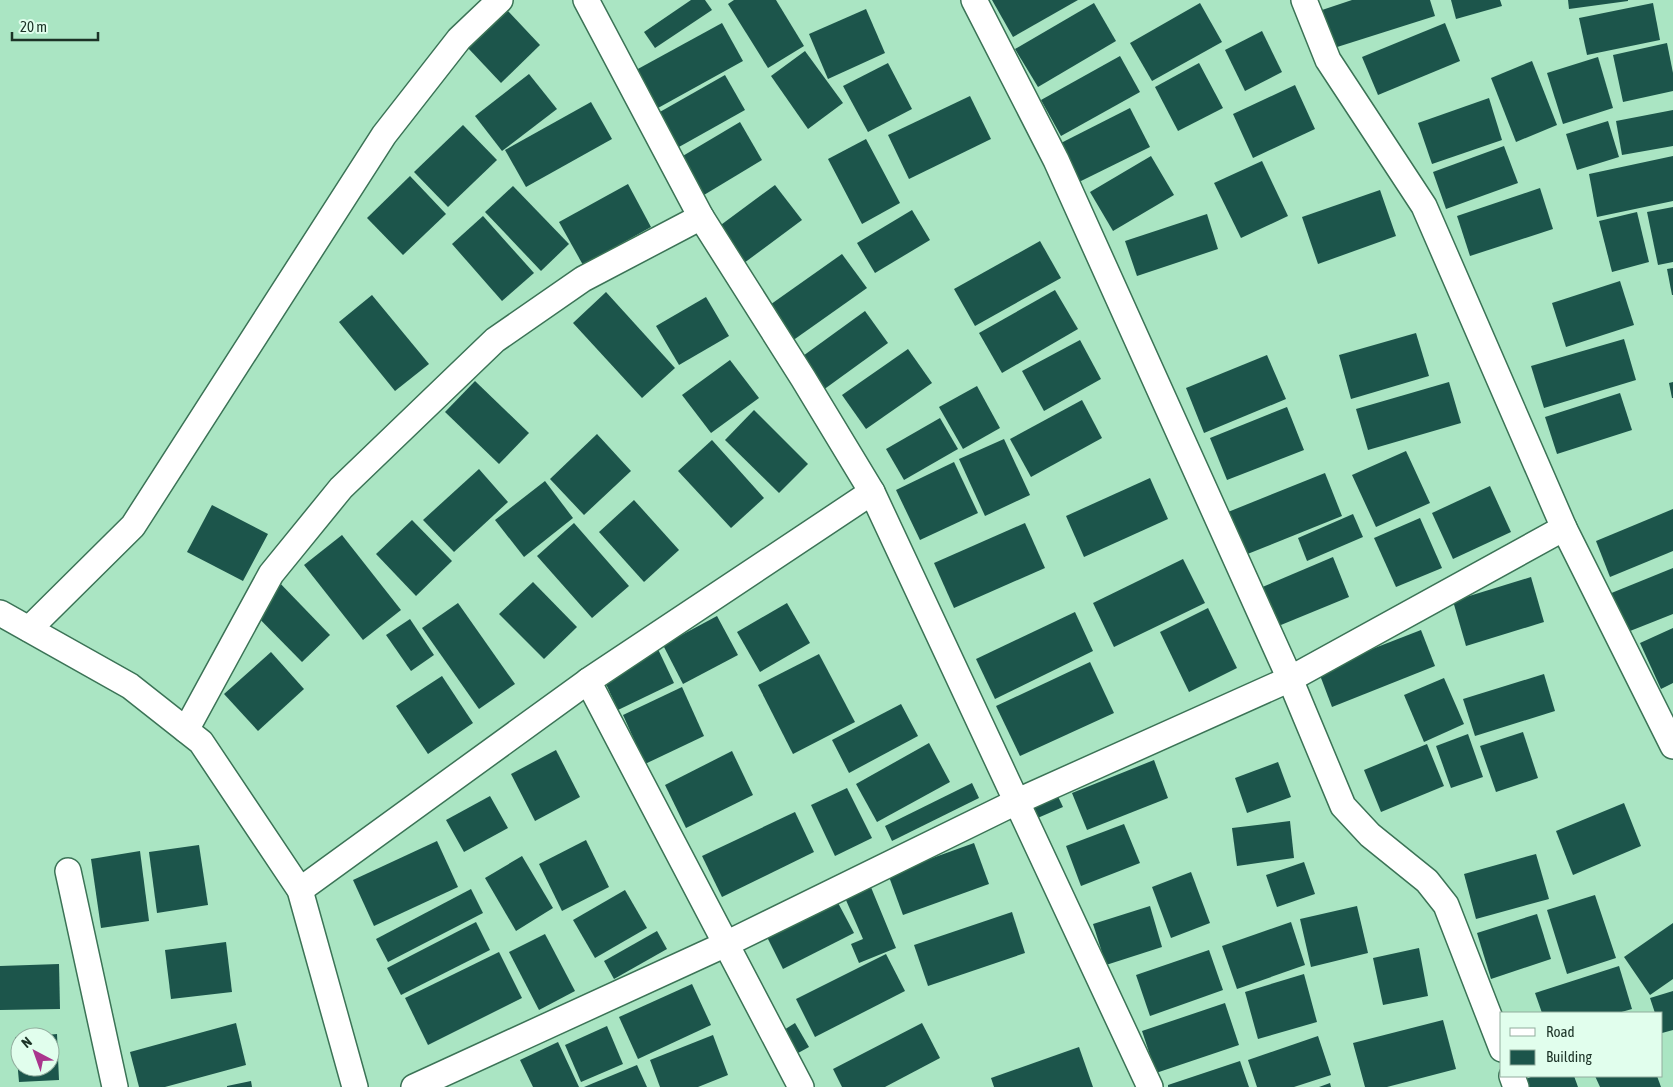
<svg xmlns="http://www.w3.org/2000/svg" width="1673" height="1087" font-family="'Asap Condensed',sans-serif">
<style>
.building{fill:#1c554b}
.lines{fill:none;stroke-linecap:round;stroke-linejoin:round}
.street-casing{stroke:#3b7356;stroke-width:28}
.street{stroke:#fff;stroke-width:25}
</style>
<rect width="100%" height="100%" fill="#aae5c3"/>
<g class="building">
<polygon points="691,0 705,0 712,10 655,48 644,32"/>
<polygon points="734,0 776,0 804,46 768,68 728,4"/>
<polygon points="992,0 1078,0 1013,37"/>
<polygon points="1352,0 1430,0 1435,16 1334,48 1322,10"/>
<polygon points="1451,0 1500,0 1502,6 1456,19"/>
<polygon points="1568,0 1628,0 1628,1 1569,9"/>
<polygon points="1094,3 1116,41 1038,87 1015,49"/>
<polygon points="1200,3 1222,42 1152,81 1130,43"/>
<polygon points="1653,3 1660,40 1587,55 1579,18"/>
<polygon points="866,9 885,53 828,79 809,34"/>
<polygon points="507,10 540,45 501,83 468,48"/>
<polygon points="722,23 743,61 658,108 636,70"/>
<polygon points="1445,23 1460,61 1378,95 1362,57"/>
<polygon points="1262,31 1282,72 1245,91 1225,50"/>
<polygon points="1667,43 1673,73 1673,91 1623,102 1613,55"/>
<polygon points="805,51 843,103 808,129 771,76"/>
<polygon points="1120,56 1140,92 1061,136 1041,100"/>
<polygon points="1598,57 1613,108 1563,124 1547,73"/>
<polygon points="1532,61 1557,125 1516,142 1491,78"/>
<polygon points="888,63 912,109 868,132 843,86"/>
<polygon points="1199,63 1223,108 1178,131 1155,87"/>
<polygon points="529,74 557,109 502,151 475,116"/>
<polygon points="725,75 745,110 670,152 651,117"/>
<polygon points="1295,85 1315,129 1253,158 1233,114"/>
<polygon points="970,96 991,139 909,179 888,135"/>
<polygon points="1489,98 1502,140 1432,164 1418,123"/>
<polygon points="591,102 612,139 526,187 505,150"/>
<polygon points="1130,108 1150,147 1079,182 1059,144"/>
<polygon points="1673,110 1673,146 1622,155 1616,121"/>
<polygon points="1608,121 1619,157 1577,170 1566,134"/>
<polygon points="740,122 762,160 699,198 676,160"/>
<polygon points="463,125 497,160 448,207 414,172"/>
<polygon points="866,139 900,203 862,224 828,159"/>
<polygon points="1504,146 1518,183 1446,209 1433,172"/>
<polygon points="1151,156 1174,195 1113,231 1090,192"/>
<polygon points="1673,156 1673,201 1597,217 1589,174"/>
<polygon points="1262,161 1288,216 1241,238 1214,183"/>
<polygon points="410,176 446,214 403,255 367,218"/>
<polygon points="628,184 651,227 583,265 559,222"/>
<polygon points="775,185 802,220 736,269 710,233"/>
<polygon points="513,186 569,244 541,271 485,212"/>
<polygon points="1540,188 1553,229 1470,256 1457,216"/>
<polygon points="1380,190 1396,236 1318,264 1302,217"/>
<polygon points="1673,207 1673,262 1658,265 1647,212"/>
<polygon points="912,210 930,240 875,273 857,243"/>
<polygon points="1637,212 1649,262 1612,272 1599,221"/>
<polygon points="1207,214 1218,249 1137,276 1125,241"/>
<polygon points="483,216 534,273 502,301 452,244"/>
<polygon points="1040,241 1061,278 975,326 954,289"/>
<polygon points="842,254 867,288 785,346 760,312"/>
<polygon points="1673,268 1673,295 1672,295 1667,269"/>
<polygon points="1620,281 1634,325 1566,347 1552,303"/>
<polygon points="1055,290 1078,329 1002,373 979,333"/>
<polygon points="606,292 675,368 642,398 573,323"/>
<polygon points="372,295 429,364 395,391 339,322"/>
<polygon points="706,297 729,336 679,365 656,326"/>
<polygon points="865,311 888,343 819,393 796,361"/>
<polygon points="1416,333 1429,376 1351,399 1339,355"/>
<polygon points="1624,339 1636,380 1544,408 1531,366"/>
<polygon points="1080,340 1101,379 1044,411 1022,371"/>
<polygon points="908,349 932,383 866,429 842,395"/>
<polygon points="1267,355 1286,399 1204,433 1186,388"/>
<polygon points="730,360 759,398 711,433 682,395"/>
<polygon points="475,381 529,433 499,464 445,412"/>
<polygon points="1449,382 1461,423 1368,450 1356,409"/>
<polygon points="1673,382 1673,398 1672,398 1669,383"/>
<polygon points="977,386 1000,428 963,449 939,407"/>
<polygon points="1620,393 1632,430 1557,454 1545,417"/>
<polygon points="1082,400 1102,438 1031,477 1010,439"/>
<polygon points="1287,407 1304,450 1227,480 1210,438"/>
<polygon points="754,410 808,464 779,493 725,440"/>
<polygon points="940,418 958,449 904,480 886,449"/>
<polygon points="597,434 631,471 584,515 550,479"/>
<polygon points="1004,439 1030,495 985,516 959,459"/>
<polygon points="712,440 764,498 731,528 678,471"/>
<polygon points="1406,451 1430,503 1376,527 1352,475"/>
<polygon points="954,462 978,513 920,540 896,490"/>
<polygon points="479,469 508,502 454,552 423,520"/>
<polygon points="1325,473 1342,516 1245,555 1228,512"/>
<polygon points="1150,478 1168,519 1084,557 1066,516"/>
<polygon points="545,481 573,518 524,557 495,520"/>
<polygon points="1490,486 1511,532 1453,559 1432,513"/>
<polygon points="634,500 679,550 644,582 599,532"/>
<polygon points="212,505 268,534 243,581 187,552"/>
<polygon points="1673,509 1673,551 1610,577 1596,541"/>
<polygon points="1353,514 1363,537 1307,561 1298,538"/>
<polygon points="1420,518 1442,568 1396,587 1374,538"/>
<polygon points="412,520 452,561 416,596 376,554"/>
<polygon points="574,523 629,586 592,618 537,556"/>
<polygon points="1025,523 1045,568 954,608 934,563"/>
<polygon points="342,535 401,610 363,640 304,565"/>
<polygon points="1333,557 1349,597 1276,627 1260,588"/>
<polygon points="1183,559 1205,603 1114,647 1093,603"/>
<polygon points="1673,568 1673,614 1625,633 1609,594"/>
<polygon points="1531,577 1544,622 1466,646 1453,601"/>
<polygon points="275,578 330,635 302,662 247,606"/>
<polygon points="533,582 577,627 544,659 499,614"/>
<polygon points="458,603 515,684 479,709 422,628"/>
<polygon points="787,603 810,643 760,672 737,632"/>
<polygon points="1208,608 1237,668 1189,692 1160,632"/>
<polygon points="1075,612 1093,651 995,699 976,659"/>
<polygon points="717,616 738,655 683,684 663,645"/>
<polygon points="410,619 434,655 411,671 386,635"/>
<polygon points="1673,628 1673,683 1661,689 1640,643"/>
<polygon points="1421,630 1435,666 1332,707 1318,670"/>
<polygon points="656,645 674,683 618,710 600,671"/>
<polygon points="271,652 304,689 258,731 224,694"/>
<polygon points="819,654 855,722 793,754 758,685"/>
<polygon points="1090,662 1114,713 1020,756 996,706"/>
<polygon points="1544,674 1555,711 1475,736 1463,699"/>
<polygon points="442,676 473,723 428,754 396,706"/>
<polygon points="1444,678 1464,724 1424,742 1404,695"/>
<polygon points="682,687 704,736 645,764 623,715"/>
<polygon points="901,704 918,736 849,773 832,740"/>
<polygon points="1523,732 1538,778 1496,792 1480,746"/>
<polygon points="1468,734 1483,777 1451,788 1436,746"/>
<polygon points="929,743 950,782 877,822 856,784"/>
<polygon points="1427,744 1444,786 1381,812 1364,770"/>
<polygon points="556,750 580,797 535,821 511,774"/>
<polygon points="732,751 753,795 686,828 665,785"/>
<polygon points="1154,760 1168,798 1087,830 1072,793"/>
<polygon points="1278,762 1291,797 1247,813 1235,778"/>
<polygon points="972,783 979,798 892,841 885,826"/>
<polygon points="847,788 872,838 835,856 811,805"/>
<polygon points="1054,788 1063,807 1033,820 1024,802"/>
<polygon points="490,796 508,828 464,852 446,820"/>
<polygon points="1624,803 1641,846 1573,875 1556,831"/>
<polygon points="795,812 814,852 722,897 702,856"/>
<polygon points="1290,821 1294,858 1237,866 1232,828"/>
<polygon points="1124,824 1140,863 1081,886 1066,846"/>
<polygon points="586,840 609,887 562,911 539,864"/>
<polygon points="437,841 458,887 374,926 353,880"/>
<polygon points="974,843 989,884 903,915 888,874"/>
<polygon points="199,845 208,905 157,913 149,852"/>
<polygon points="140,851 149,921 101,928 91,859"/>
<polygon points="1536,854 1549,899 1476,919 1464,874"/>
<polygon points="522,856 553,908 516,931 485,878"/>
<polygon points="1304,862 1315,894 1277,907 1266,875"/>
<polygon points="1191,872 1210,923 1171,938 1152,887"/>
<polygon points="868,880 896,948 859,963 851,944 863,939 842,891"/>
<polygon points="471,889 483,913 388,962 376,939"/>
<polygon points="625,890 647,928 595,958 573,920"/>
<polygon points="1595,895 1616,958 1567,974 1547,910"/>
<polygon points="837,901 854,933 783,969 767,937"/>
<polygon points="1150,906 1162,947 1106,965 1093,924"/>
<polygon points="1357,906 1368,953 1311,967 1300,919"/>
<polygon points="1012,912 1025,953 928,986 914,945"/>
<polygon points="1537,914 1551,959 1491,979 1477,933"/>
<polygon points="476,922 490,950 401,995 387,968"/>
<polygon points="1291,922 1305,965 1237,989 1222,946"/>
<polygon points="1673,923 1673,979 1650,995 1624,957"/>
<polygon points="657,931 667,949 614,979 604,961"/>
<polygon points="545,934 575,991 539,1010 509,952"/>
<polygon points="226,942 232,992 171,999 165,950"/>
<polygon points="1419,948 1428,996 1383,1005 1373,958"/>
<polygon points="1209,950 1223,990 1150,1016 1136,975"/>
<polygon points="499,952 522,998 428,1045 405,998"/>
<polygon points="886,954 905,991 815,1037 796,999"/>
<polygon points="59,964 60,1009 0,1010 0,966"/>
<polygon points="1619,966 1632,1009 1618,1013 1542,1013 1535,993"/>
<polygon points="1304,974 1317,1022 1258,1039 1245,992"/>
<polygon points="692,984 711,1025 638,1059 619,1017"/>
<polygon points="1673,991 1673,1030 1662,1033 1662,1013 1655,1013 1650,998"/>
<polygon points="1225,1003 1239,1045 1156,1073 1142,1031"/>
<polygon points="1443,1020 1456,1069 1387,1087 1365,1087 1353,1043"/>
<polygon points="236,1023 246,1065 165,1087 139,1087 130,1052"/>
<polygon points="795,1023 809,1047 789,1058 776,1035"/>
<polygon points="922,1023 940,1058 885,1087 842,1087 833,1069"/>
<polygon points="607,1026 623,1064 581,1082 565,1045"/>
<polygon points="57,1034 59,1080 19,1082 15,1037 20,1037 20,1067 50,1067 50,1037 36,1037 36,1036"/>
<polygon points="713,1035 728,1075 698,1087 660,1087 650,1060"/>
<polygon points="1318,1036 1331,1075 1294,1087 1257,1087 1248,1060"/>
<polygon points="558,1042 579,1087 533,1087 520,1060"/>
<polygon points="1079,1047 1093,1087 994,1087 991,1078"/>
<polygon points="1240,1061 1249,1087 1168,1087 1168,1085"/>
<polygon points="637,1065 647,1087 584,1087"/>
<polygon points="1533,1076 1574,1076 1578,1087 1529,1087 1526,1079"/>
<polygon points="1595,1076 1657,1076 1661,1087 1600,1087"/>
<polygon points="251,1081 252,1087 227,1087 227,1086"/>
<polygon points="1330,1083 1331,1087 1319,1087"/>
</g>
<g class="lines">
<g class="street-casing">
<g id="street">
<polyline points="586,0 701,217 803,378 872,492 1150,1087"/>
<polyline points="974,0 1056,160 1290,679 1343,806 1370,835 1427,881 1446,905 1502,1049"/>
<polyline points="1304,0 1328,60 1424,206 1564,528 1673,746"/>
<polyline points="0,613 130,686 201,742 300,890 355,1087"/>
<polyline points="29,629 133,526 384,135 459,39 500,0"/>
<polyline points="588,681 801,1087"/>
<polyline points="186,730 271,574 341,488 495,340 583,279 701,217"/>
<polyline points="68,871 115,1087"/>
<polyline points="300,890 588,681 872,492"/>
<polyline points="1512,1076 1516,1087"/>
<polyline points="414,1087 726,944 1018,801 1290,679 1564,528"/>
</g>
</g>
<use href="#street" class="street"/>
</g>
<rect x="1500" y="1012" width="162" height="65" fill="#e1feed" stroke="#92ad9e"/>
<rect x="1510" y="1028" width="25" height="8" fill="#ffffff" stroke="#92ad9e"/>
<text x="1546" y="1037" font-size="15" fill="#1c3327">Road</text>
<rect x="1510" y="1050" width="25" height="15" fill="#1c554b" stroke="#92ad9e"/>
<text x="1546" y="1062" font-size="15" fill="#1c3327">Building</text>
<g transform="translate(35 1052) rotate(319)"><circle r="24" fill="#e1feed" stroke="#92ad9e"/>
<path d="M0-4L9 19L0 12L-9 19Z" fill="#aa358d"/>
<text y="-8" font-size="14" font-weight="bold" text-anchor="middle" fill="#1c3327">N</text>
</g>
<path d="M12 32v8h86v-8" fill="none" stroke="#1c3327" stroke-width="2.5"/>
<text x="20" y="32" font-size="15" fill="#1c3327" stroke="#e1feed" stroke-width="4" paint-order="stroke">20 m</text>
</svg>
